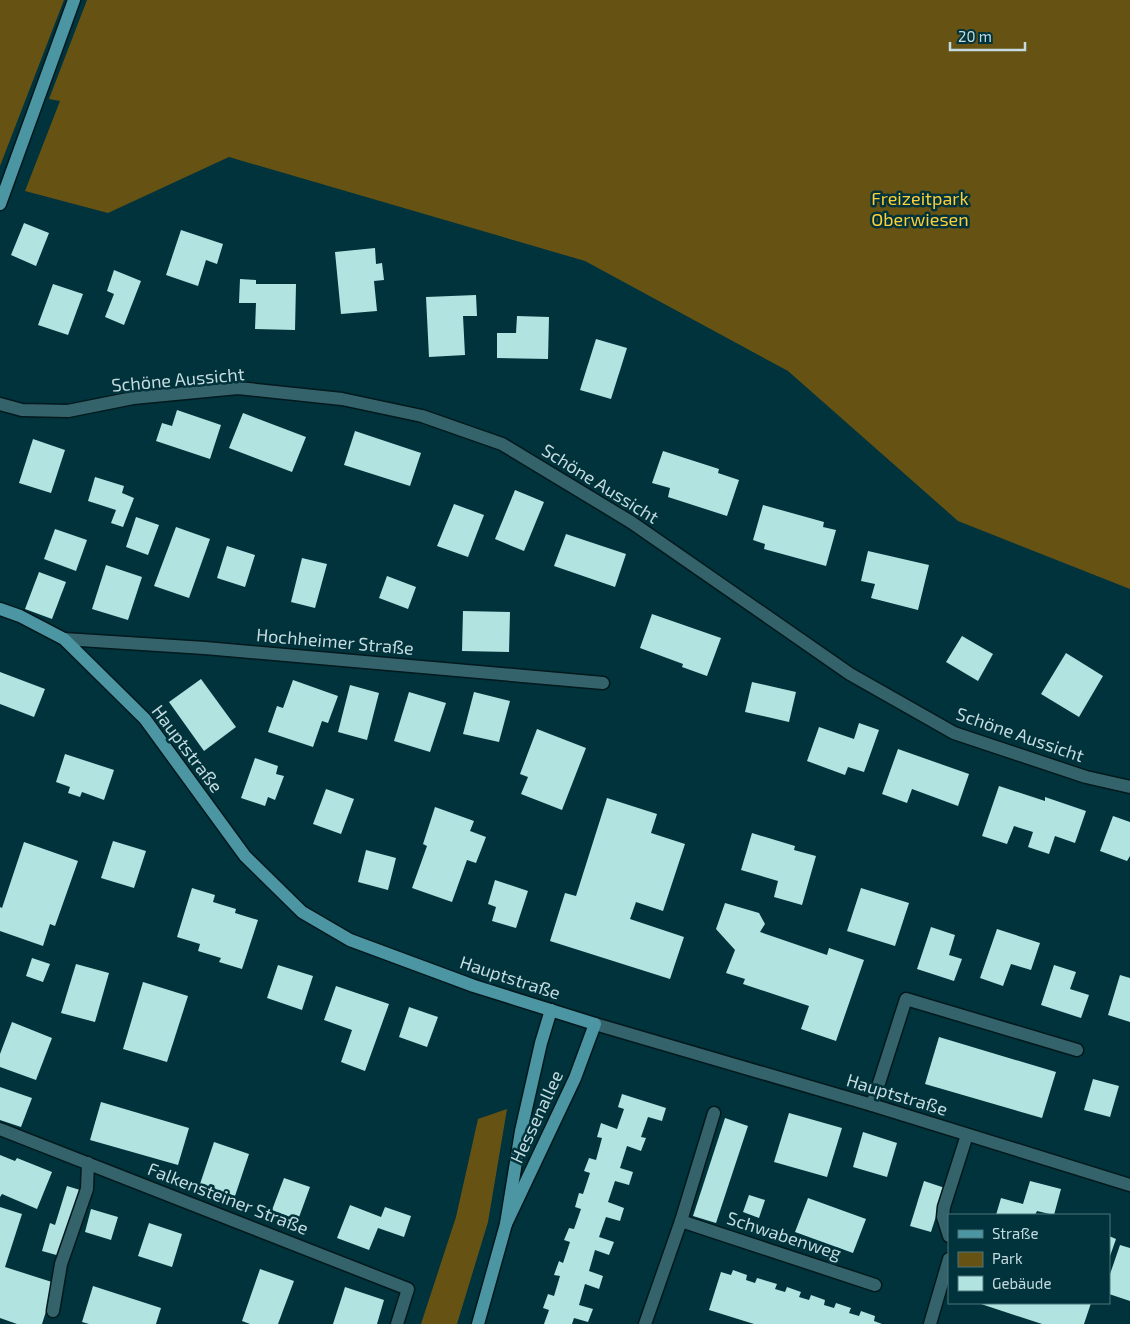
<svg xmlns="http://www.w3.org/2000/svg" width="1130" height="1324" font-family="'Exo 2',sans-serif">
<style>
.green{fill:#665314}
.building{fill:#b1e4e0}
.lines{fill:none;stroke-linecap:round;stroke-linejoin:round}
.minor-casing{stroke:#02191d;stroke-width:15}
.major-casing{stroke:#02191d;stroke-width:15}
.minor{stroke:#35636b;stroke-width:12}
.major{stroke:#4c96a3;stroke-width:12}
.labels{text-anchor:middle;stroke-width:5;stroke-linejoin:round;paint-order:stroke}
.park-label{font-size:18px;fill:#fdcf38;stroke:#00333b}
.street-label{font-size:18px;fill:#c4dbe0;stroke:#00333b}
</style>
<rect width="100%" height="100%" fill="#00333b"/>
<g class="green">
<polygon points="0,0 64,0 0,166"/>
<polygon points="87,0 1130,0 1130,589 958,521 788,371 585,261 229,157 108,213 25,191 60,101 49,99"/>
<polygon points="507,1109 488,1222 457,1324 421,1324 456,1217 478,1119"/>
</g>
<g class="building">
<polygon points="24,223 49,233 36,266 11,255"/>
<polygon points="181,230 223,244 217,264 206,260 198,286 166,275"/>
<polygon points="375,248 376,264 382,263 384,280 374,281 377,311 341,314 335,252"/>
<polygon points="114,270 141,281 124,325 105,317 114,294 107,291"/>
<polygon points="240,279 256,280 256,284 296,284 295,330 255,329 256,303 239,303"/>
<polygon points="53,284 83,294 68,335 38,325"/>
<polygon points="476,295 477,316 463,316 465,355 429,357 426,297"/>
<polygon points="517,316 549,317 548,359 497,358 497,333 516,333"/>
<polygon points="596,339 627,348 611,399 580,390"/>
<polygon points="177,410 221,425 210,459 156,441 162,423 172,426"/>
<polygon points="243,413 306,437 292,472 229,448"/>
<polygon points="355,431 421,453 410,486 344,465"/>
<polygon points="33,439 65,450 51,493 19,483"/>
<polygon points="663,451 719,469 718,473 739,480 727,516 668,497 670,488 652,483"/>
<polygon points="95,477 124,486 122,493 134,498 123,527 111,523 116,510 88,501"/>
<polygon points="515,490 544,502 524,551 495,539"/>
<polygon points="454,504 484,515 468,557 437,546"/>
<polygon points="763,505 824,522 823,527 836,530 826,566 764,549 765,544 753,540"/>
<polygon points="136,517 159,525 148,555 126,547"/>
<polygon points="176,527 210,539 189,598 154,586"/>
<polygon points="55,529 87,540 76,571 44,559"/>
<polygon points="566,534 626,554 615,587 554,566"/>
<polygon points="227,546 255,555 245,587 217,578"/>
<polygon points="868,551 929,565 918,610 871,598 875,584 861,581"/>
<polygon points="302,558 327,564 315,608 291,602"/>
<polygon points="106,565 142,577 128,620 92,609"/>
<polygon points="39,572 66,582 52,619 25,609"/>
<polygon points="387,576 416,587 408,609 379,598"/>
<polygon points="463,611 510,612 509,652 462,651"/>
<polygon points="652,614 721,638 707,676 682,667 683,664 640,648"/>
<polygon points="962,636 993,654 978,681 946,662"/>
<polygon points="1066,653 1103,676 1079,717 1041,694"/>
<polygon points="0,672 45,689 34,717 0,704"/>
<polygon points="201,679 236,727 204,751 169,702"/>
<polygon points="293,680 338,696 328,723 322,721 313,747 268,732 277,706 283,708"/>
<polygon points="752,682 796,692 789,722 745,712"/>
<polygon points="350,685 379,693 367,740 338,732"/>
<polygon points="409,692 446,703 430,752 394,741"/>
<polygon points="474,692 510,701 499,742 463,734"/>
<polygon points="859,723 879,730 864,772 848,767 845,775 807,761 819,727 854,739"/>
<polygon points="537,729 586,748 562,810 521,794 528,777 520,774"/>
<polygon points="898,749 969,774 958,806 912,789 907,803 882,794"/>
<polygon points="65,754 114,770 104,800 82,792 80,797 68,793 70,787 56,782"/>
<polygon points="255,758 278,766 276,774 284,776 275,800 268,797 265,806 241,798"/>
<polygon points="999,786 1045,801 1045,797 1086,811 1075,843 1055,836 1049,854 1028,847 1033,832 1014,826 1007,844 982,836"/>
<polygon points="326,789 354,799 341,834 313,824"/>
<polygon points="607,798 657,814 651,833 685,844 663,911 636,902 630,919 684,937 670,979 550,941 565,893 576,896"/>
<polygon points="435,807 474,821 470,831 486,837 476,863 467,860 452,902 412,888 427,846 423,844"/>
<polygon points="1113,816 1130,822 1130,856 1127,861 1100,851"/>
<polygon points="752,833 795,846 794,850 816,856 802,905 774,897 778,881 741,870"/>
<polygon points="113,841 146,851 134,888 101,878"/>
<polygon points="24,842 78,861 55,926 50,924 43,946 0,931 0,907 2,908"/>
<polygon points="366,850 396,858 388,890 358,882"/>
<polygon points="495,880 528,891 516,928 492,921 496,907 488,904"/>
<polygon points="192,888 215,895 213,902 236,909 235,913 258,920 242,969 219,962 221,958 198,951 200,944 177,937"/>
<polygon points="861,888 909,903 895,946 847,931"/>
<polygon points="725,903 759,913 765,924 760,932 827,955 829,948 864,960 836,1041 801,1029 809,1006 743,984 745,979 726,973 735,950 716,929"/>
<polygon points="931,927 955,935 949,955 962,959 954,981 917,969"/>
<polygon points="997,929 1040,943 1031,970 1011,964 1003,986 980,978"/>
<polygon points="32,958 50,964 43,982 26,976"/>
<polygon points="76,964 109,973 95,1022 61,1013"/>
<polygon points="278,965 313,976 302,1010 267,998"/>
<polygon points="1054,965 1076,972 1070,989 1089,995 1081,1018 1041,1005"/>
<polygon points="1120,975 1130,978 1130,1022 1108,1015"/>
<polygon points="143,982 188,996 167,1062 123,1049"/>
<polygon points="336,986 389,1004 365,1071 341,1062 352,1030 324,1020"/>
<polygon points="409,1007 438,1017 427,1047 399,1037"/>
<polygon points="12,1022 52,1038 36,1080 0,1067 0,1054"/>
<polygon points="939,1037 1056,1072 1042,1118 925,1084"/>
<polygon points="1093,1079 1119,1086 1110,1117 1084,1110"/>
<polygon points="0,1087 32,1098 21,1127 0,1120"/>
<polygon points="622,1094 666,1108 662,1121 648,1117 641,1137 646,1138 641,1151 627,1146 620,1168 633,1172 629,1185 615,1181 608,1202 624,1208 620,1221 606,1217 599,1237 614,1242 609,1255 595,1250 589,1271 603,1276 599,1289 585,1284 579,1305 593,1309 588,1322 574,1318 572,1324 544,1324 549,1310 543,1308 548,1294 554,1296 560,1276 554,1275 559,1261 563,1263 570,1242 564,1240 569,1228 574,1229 581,1209 575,1207 579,1193 583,1194 590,1173 584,1171 589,1158 596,1160 602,1138 597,1137 601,1123 617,1129 624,1109 618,1107"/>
<polygon points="101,1102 189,1128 178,1165 90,1140"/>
<polygon points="789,1113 842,1128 827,1177 774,1162"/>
<polygon points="725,1118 748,1126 716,1223 693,1216"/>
<polygon points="863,1132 897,1143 887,1177 853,1167"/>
<polygon points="214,1142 249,1154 235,1196 200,1184"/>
<polygon points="0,1155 15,1161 17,1158 52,1172 37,1209 2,1194 0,1197"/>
<polygon points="284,1178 310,1187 298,1220 272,1210"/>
<polygon points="924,1181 945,1188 931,1232 910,1226"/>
<polygon points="1030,1181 1061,1189 1054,1215 1037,1211 1035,1215 996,1215 1001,1198 1023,1204"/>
<polygon points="67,1186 80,1190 60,1256 42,1251 50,1223 55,1225"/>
<polygon points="749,1195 765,1200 759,1218 743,1212"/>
<polygon points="808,1198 866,1219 853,1253 795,1232"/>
<polygon points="350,1205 381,1217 385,1207 411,1216 404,1237 378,1228 369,1250 337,1238"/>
<polygon points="0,1207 22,1214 5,1267 55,1283 42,1324 17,1324 0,1318"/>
<polygon points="91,1209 118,1217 111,1240 85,1232"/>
<polygon points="149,1223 182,1234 172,1267 138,1256"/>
<polygon points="1109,1236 1116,1239 1109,1259"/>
<polygon points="1120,1245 1130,1248 1130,1301 1109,1294 1109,1277"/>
<polygon points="260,1269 294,1281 278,1324 250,1324 242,1321"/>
<polygon points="733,1270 747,1275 746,1280 755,1283 757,1278 777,1284 775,1289 785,1292 787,1287 801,1292 799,1297 809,1300 811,1295 825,1300 824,1305 834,1308 836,1303 851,1308 849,1313 859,1316 861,1311 875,1316 874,1321 882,1324 754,1324 709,1310 721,1272 731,1275"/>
<polygon points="93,1286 161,1308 156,1324 89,1324 82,1322"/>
<polygon points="345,1287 384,1300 377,1324 333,1324"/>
<polygon points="978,1303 1091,1303 1084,1324 1042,1324"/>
</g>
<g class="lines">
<g class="minor-casing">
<g id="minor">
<polyline points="0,404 22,410 68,411 133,398 238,388 342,399 422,416 502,444 631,522 850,674 954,733 1086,777 1130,787"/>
<polyline points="64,639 205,648 603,683"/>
<polyline points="595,1024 872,1105 1130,1185"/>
<polyline points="872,1105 906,999 1077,1050"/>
<polyline points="0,1129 408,1289 397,1324"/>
<polyline points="681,1221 875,1285"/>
<polyline points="949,1236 943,1217 944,1207 967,1135"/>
<polyline points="53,1311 61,1264 87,1189 88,1163"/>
<polyline points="645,1324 681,1221 714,1113"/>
<polyline points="930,1324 949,1259"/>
</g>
</g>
<g class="major-casing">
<g id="major">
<polyline points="0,204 74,0"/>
<polyline points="0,609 20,616 64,639 145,719 245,856 302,912 350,940 474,986 595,1024 575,1078 506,1224"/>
<polyline points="478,1324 506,1224 521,1131 541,1043 551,1010"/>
</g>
</g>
<use href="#minor" class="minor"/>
<use href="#major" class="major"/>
</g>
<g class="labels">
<g class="park-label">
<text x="920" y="205">Freizeitpark<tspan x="920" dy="21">Oberwiesen</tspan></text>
</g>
<g class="street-label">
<text transform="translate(178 380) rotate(-5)" y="6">Schöne Aussicht</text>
<text transform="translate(600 484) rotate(32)" y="6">Schöne Aussicht</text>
<text transform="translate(335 642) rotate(5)" y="6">Hochheimer Straße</text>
<text transform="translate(1020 735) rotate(19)" y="6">Schöne Aussicht</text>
<text transform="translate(187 749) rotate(53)" y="6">Hauptstraße</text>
<text transform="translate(510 978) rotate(18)" y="6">Hauptstraße</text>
<text transform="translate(897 1095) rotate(17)" y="6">Hauptstraße</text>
<text transform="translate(537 1117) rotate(-65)" y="6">Hessenallee</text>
<text transform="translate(228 1199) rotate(21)" y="6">Falkensteiner Straße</text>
<text transform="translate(784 1236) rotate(18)" y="6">Schwabenweg</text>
</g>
</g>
<rect x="948" y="1214" width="162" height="90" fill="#00333b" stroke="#4e767d"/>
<rect x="958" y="1230" width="25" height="8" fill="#4c96a3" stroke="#4e767d"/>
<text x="992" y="1239" font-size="15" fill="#c4dbe0">Straße</text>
<rect x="958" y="1252" width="25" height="15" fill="#665314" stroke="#4e767d"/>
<text x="992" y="1264" font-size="15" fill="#c4dbe0">Park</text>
<rect x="958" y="1276" width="25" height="15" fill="#b1e4e0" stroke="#4e767d"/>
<text x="992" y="1289" font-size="15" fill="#c4dbe0">Gebäude</text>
<path d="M950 42v8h75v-8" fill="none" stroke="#c4dbe0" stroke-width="2.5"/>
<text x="958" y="42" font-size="15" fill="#c4dbe0" stroke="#00333b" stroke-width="4" paint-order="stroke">20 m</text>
</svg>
